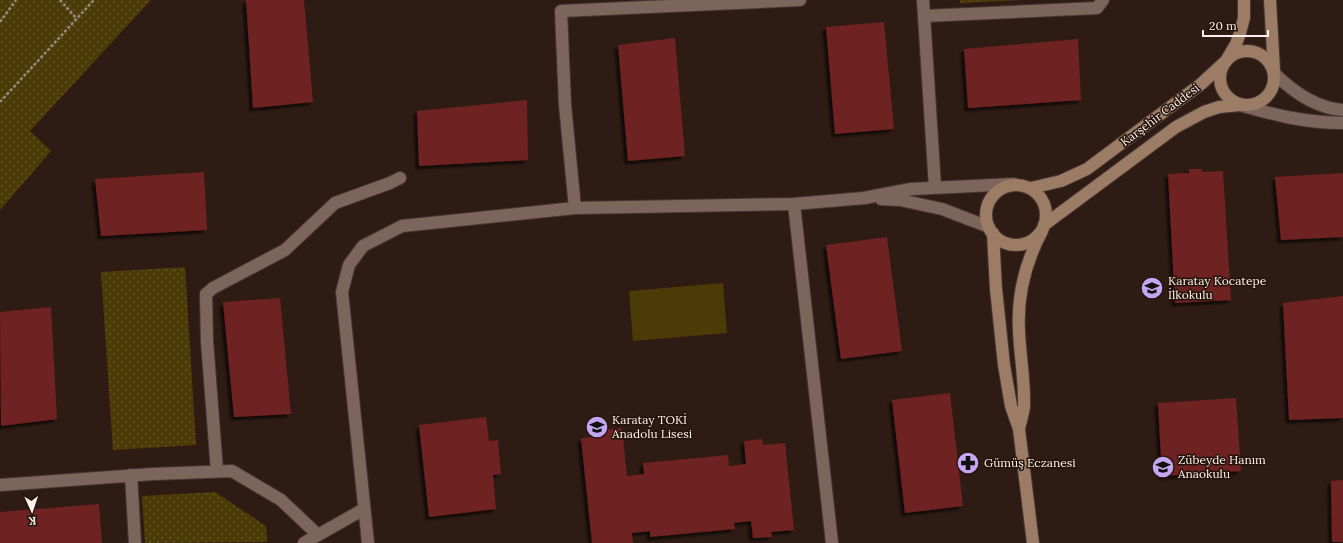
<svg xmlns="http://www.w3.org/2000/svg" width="1343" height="543" font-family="Lora,serif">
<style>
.grass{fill:url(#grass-dots)}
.garden{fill:#4d3b07}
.building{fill:#6e2120;filter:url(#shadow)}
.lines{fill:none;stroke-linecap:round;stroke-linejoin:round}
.street-casing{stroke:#483935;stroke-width:14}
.secondary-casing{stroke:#483935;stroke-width:14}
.path{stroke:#998982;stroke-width:2.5;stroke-dasharray:3 2;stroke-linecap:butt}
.street{stroke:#7c665c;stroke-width:12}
.secondary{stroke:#9c7c64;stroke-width:12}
.labels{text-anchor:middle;stroke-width:3;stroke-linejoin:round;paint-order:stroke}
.street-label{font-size:12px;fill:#fdf0ea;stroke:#24130b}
.poi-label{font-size:12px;fill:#fdf0ea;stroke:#24130b;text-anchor:start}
</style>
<defs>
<pattern id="grass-dots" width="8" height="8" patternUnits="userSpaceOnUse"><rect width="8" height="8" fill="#4d3b07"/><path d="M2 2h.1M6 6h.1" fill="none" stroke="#68582b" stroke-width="1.8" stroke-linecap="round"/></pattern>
<filter id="shadow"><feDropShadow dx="-3.5" dy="3.5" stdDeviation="1" flood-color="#0009"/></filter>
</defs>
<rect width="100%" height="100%" fill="#2e1c14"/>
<g class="grass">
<polygon points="0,0 151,0 30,131 51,151 0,210"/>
<polygon points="960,0 1023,0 960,3"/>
<polygon points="185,267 196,445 113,450 101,272"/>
<polygon points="215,492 266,526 267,542 145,543 142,496"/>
</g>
<polygon class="garden" points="723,283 727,333 633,341 629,291"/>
<g class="building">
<polygon points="246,0 304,0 313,102 253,108"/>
<polygon points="884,22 894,129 835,134 826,27"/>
<polygon points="675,38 685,156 628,161 618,45"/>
<polygon points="1078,39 1081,100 968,108 964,49"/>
<polygon points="527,100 528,160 419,166 417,111"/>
<polygon points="1189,169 1202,169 1202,172 1223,171 1231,300 1175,303 1168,174 1189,173"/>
<polygon points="204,172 207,230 101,236 95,179"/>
<polygon points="1343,173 1343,237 1281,240 1275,177"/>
<polygon points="887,237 902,351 841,359 826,245"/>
<polygon points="1343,296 1343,418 1289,420 1283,303"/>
<polygon points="280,298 291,414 234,417 223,302"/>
<polygon points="51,307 57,419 1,426 0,312"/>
<polygon points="950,393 963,506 905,513 892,400"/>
<polygon points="1236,398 1241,471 1162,476 1158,403"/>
<polygon points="486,417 489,441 498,440 501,474 493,475 496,509 429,517 419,425"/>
<polygon points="622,428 627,476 644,474 643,463 728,455 729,466 746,464 744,441 762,439 763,445 785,443 794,530 771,532 772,537 753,538 751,521 734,523 735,529 650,537 650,531 632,533 633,543 592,543 581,438 604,436 603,430"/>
<polygon points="1343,480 1343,542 1332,542 1331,481"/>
<polygon points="99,504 102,543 0,543 0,512"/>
</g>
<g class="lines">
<g class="street-casing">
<g id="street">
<polyline points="923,0 935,187"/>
<polyline points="924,16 1097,8 1103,0"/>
<path d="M 1274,73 C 1293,92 1315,108 1343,110"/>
<path d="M 1240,105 C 1274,115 1307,123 1343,123"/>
<polyline points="881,199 900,200 942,209 989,227"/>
<polyline points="794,204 832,543"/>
<polyline points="575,208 565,105 561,11 800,0"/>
<polyline points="217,471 207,341 206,294 213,288 285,250 335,203 390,183 400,178"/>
<polyline points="131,475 135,543"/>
<polyline points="0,485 153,474 232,471 281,500 318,535"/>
<polyline points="304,543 364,509"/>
<polyline points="368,543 342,292 349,265 363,246 402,226 575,208 794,204 864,198 911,189 1014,184"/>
</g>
</g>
<g class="secondary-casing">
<g id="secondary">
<polyline points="1270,0 1274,70"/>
<circle cx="1247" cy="78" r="27"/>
<circle cx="1016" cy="215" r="30"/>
<polyline points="1031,188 1061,181 1087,169 1201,84 1226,61 1236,44 1240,33 1244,18 1244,0"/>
<polyline points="1044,225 1176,127 1204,112 1219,107 1240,105"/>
<polyline points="993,233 996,289 1004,365 1011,406 1019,429 1033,543"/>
<path d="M 1019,428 C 1021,421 1023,414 1024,407 C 1025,382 1020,356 1019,331 C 1017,296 1026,261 1042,231"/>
</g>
</g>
<g class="path">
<polyline points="60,0 77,19"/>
<polyline points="0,22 16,0"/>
<polyline points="0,102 94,0"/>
</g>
<use href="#street" class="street"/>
<use href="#secondary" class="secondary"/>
</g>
<defs>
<g id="school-disc" transform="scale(1.15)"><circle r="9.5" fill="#c4a7f1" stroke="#24130b"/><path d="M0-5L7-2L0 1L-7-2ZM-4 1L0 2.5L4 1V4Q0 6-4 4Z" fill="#111"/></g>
<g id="pharmacy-disc" transform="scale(1.15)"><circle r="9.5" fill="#c4a7f1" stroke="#24130b"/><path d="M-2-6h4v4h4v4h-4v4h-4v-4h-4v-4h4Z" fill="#111"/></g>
</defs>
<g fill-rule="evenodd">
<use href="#school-disc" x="1152" y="288"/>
<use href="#school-disc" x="597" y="427"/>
<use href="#pharmacy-disc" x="968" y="463"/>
<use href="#school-disc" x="1163" y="467"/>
</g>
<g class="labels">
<g class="street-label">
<text transform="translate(1160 115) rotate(-37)" y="4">Karşehir Caddesi</text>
</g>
<g class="poi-label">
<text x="1168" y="285">Karatay Kocatepe<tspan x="1168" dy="14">İlkokulu</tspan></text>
<text x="612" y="424">Karatay TOKİ<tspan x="612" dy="14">Anadolu Lisesi</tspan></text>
<text x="1178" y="464">Zübeyde Hanım<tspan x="1178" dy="14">Anaokulu</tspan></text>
<text x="984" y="467">Gümüş Eczanesi</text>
</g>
</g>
<g transform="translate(32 511) rotate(177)" stroke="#24130b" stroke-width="3" paint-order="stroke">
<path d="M0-3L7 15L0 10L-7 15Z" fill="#fdf0ea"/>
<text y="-6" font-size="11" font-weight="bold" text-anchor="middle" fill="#fdf0ea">K</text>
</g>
<path d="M1203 30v6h65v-6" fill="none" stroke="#fdf0ea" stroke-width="2"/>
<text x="1209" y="30" font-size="12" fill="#fdf0ea" stroke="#24130b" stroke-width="3" paint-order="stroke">20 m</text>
</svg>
